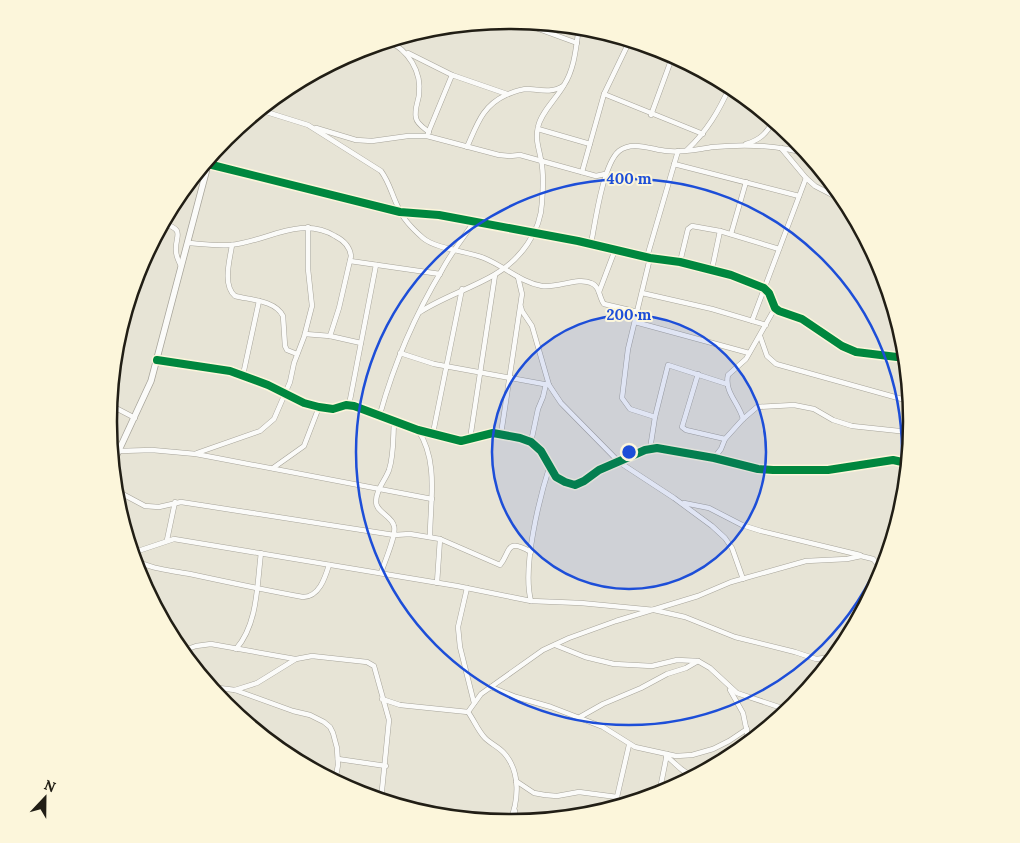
<svg xmlns="http://www.w3.org/2000/svg" width="1020" height="843" font-family="Lora,serif">
<style>
.lines{fill:none;stroke-linecap:round;stroke-linejoin:round}
.minor-casing{stroke:#a7a49a;stroke-width:5.5}
.tertiary-casing{stroke:#a7a49a;stroke-width:7}
.minor{stroke:#fbfbf9;stroke-width:4.5}
.tertiary{stroke:#fbfbf9;stroke-width:5.5}
.cycleway-casing{stroke:#fcf6db;stroke-width:11}
.cycleway{stroke:#00873e;stroke-width:8}
.ring{fill:none;stroke:#1d4ed8;stroke-width:2.5}
.rim{fill:none;stroke:#211e15;stroke-width:2.5}
.centre{fill:#1d4ed8;stroke:#fcf6db;stroke-width:2.5}
.ring-label{font-size:15px;text-anchor:middle;font-weight:bold;fill:#1d4ed8;stroke:#fcf6db;stroke-width:4;stroke-linejoin:round;paint-order:stroke}
</style>
<rect width="100%" height="100%" fill="#e7e4d6"/>
<g class="lines">
<g class="minor-casing">
<g id="minor">
<polyline points="514,20 577,43"/>
<polyline points="457,25 462,25"/>
<path d="M 388,41 C 408,50 422,71 419,95 C 418,102 414,110 416,118 C 417,124 424,128 429,132"/>
<polyline points="408,53 452,75 507,94"/>
<polyline points="604,94 703,134"/>
<path d="M 260,110 L 308,125 L 381,171 C 390,183 392,196 399,209 C 403,219 415,231 423,238 C 436,249 467,251 484,258 C 504,266 520,282 542,286 C 558,288 578,277 591,283 C 600,286 599,298 604,304 L 638,312"/>
<polyline points="651,115 673,55"/>
<polyline points="316,128 356,140 372,141 408,136 427,136 499,155 510,156 520,155 596,176 605,174"/>
<polyline points="538,129 590,144"/>
<polyline points="428,133 452,75"/>
<path d="M 746,144 C 760,140 767,133 773,121"/>
<path d="M 467,147 C 477,125 482,106 506,95 C 513,92 520,89 528,89 C 540,90 553,93 563,86"/>
<polyline points="781,148 806,178 815,186 846,202"/>
<path d="M 687,150 C 707,131 719,111 730,86"/>
<polyline points="208,164 400,212 439,215 578,241 650,258 680,262 731,275 764,288 769,293 775,308 779,311 802,319 842,346 856,352 905,358"/>
<polyline points="674,164 799,196"/>
<polyline points="582,172 604,94 630,40"/>
<path d="M 163,223 C 186,231 175,234 176,251 C 176,256 179,262 181,266"/>
<polyline points="731,234 746,182"/>
<path d="M 188,243 C 202,244 216,246 230,245 C 266,242 300,215 335,236 C 343,240 350,247 351,256 L 339,308 L 330,336"/>
<path d="M 591,244 C 595,223 603,164 619,151 C 632,140 653,150 667,151 C 682,153 698,149 713,147 C 744,144 778,145 807,154"/>
<path d="M 232,245 C 230,259 222,285 235,296 C 250,300 275,300 283,316 L 285,346 L 287,350 L 297,354"/>
<polyline points="647,257 678,151"/>
<polyline points="650,258 628,349 622,398 630,409 655,417"/>
<polyline points="350,261 440,274"/>
<polyline points="680,262 688,229 692,226 720,231 779,249"/>
<polyline points="712,269 720,231"/>
<polyline points="599,292 615,250"/>
<polyline points="642,293 712,309 766,325"/>
<polyline points="521,307 522,311 532,326 549,385 561,403 619,462 674,498 712,526 725,538 732,548 743,579"/>
<path d="M 420,312 C 443,297 470,289 494,275 C 520,260 541,232 542,202 C 543,189 544,173 541,160 C 539,148 535,140 538,127 C 541,112 557,98 564,85 C 575,68 576,46 579,27"/>
<polyline points="752,321 806,178"/>
<polyline points="635,322 749,353"/>
<polyline points="305,334 330,336 361,343"/>
<polyline points="760,336 767,356 776,364 909,401"/>
<polyline points="400,353 434,364 549,385"/>
<polyline points="157,360 230,371 268,385 304,403 319,407 333,409 346,405 354,406 418,430 461,441 493,433 520,438 531,442 541,451 556,477 565,482 575,485 584,481 599,470 636,454 645,450 657,448 714,458 758,469 773,470 828,470 893,460 907,463"/>
<polyline points="698,374 682,427 686,430 725,439"/>
<polyline points="243,375 259,301"/>
<polyline points="110,405 135,418"/>
<polyline points="349,405 376,265"/>
<path d="M 380,414 C 394,364 415,315 442,270 C 451,253 463,238 474,222"/>
<path d="M 743,419 C 739,403 724,392 728,375 L 746,359 L 775,308"/>
<path d="M 418,430 C 439,462 430,501 430,537"/>
<polyline points="433,433 462,289"/>
<polyline points="501,434 522,294 518,277"/>
<polyline points="470,439 495,275"/>
<polyline points="531,442 538,409 543,397 546,384"/>
<polyline points="650,449 655,417 668,365 727,384"/>
<polyline points="120,451 152,450 196,454 432,499"/>
<polyline points="197,453 260,431 274,419 290,382 294,363 304,337 312,306 308,269 308,227"/>
<polyline points="714,458 721,449 725,439 743,419 757,407 794,405 814,409 833,420 852,426 899,431 911,429"/>
<polyline points="273,468 304,446 319,407"/>
<path d="M 115,490 L 145,506 L 159,507 L 181,502 L 394,535 L 410,534 L 440,539 L 500,565 C 511,552 505,537 531,552"/>
<polyline points="684,503 709,508 742,525 761,531 860,555"/>
<polyline points="167,540 175,502"/>
<polyline points="132,553 174,539 457,586 531,601 581,603 654,610 685,617 735,637 795,652 816,659 833,657"/>
<path d="M 135,560 C 153,570 170,570 190,574 C 227,582 265,590 303,597 C 319,597 325,578 329,565"/>
<path d="M 381,573 C 384,563 397,534 394,526 C 392,516 376,512 376,502 C 376,489 385,481 389,470 C 394,455 393,437 394,421"/>
<polyline points="437,583 440,539"/>
<polyline points="467,588 458,627 460,647 474,703"/>
<path d="M 531,601 C 522,568 539,499 550,465"/>
<polyline points="555,645 585,657 614,664 652,666 677,660 698,661 710,668 737,693 788,710"/>
<path d="M 236,649 C 258,624 257,584 261,553"/>
<polyline points="182,651 196,646 211,644 295,659"/>
<polyline points="211,687 235,690 293,711 310,715 324,722 330,727 333,733 337,748 338,765 335,781"/>
<polyline points="491,687 516,697 551,707 603,727 635,747 676,756 692,755 713,749 729,741 747,729"/>
<polyline points="235,690 257,683 296,659 312,656 367,662 374,666 389,720 381,800"/>
<polyline points="730,690 743,713 749,742"/>
<path d="M 382,699 L 400,705 L 468,712 C 474,720 478,731 485,738 C 491,744 499,747 504,753 C 521,772 519,801 509,823"/>
<polyline points="468,712 481,694 543,650 569,638 616,621 698,596 731,582 806,561 847,559 861,556 873,559 883,570"/>
<polyline points="580,717 603,704 641,688 667,674 686,668 698,661"/>
<path d="M 666,756 C 676,763 682,773 694,776"/>
<polyline points="338,759 386,766"/>
<polyline points="516,781 534,793 545,795 557,796 579,792 617,797 619,802 627,804"/>
<polyline points="659,794 667,754"/>
<polyline points="617,797 629,745"/>
<polyline points="515,811 515,822"/>
</g>
</g>
<g class="tertiary-casing">
<polyline id="tertiary" points="113,463 151,381 210,157"/>
</g>
<use href="#minor" class="minor"/>
<use href="#tertiary" class="tertiary"/>
<g class="cycleway-casing">
<g id="cycleway">
<polyline points="208,164 400,212 439,215 578,241 650,258 680,262 731,275 764,288 769,293 775,308 779,311 802,319 842,346 856,352 905,358"/>
<polyline points="157,360 230,371 268,385 304,403 319,407 333,409 346,405 354,406 418,430 461,441 493,433 520,438 531,442 541,451 556,477 565,482 575,485 584,481 599,470 636,454 645,450 657,448 714,458 758,469 773,470 828,470 893,460 907,463"/>
</g>
</g>
<use href="#cycleway" class="cycleway"/>
</g>
<circle cx="629" cy="452" r="137" fill="#1d4ed8" fill-opacity=".12"/>
<g class="ring">
<circle cx="629" cy="452" r="137"/>
<circle cx="629" cy="452" r="273"/>
</g>
<path d="M0 0H1020V843H0ZM509 29H511A392 392 0 0 1 903 421V422A392 392 0 0 1 511 814H509A392 392 0 0 1 117 422V421A392 392 0 0 1 509 29Z" fill="#fcf6db" fill-rule="evenodd"/>
<path class="rim" d="M509 29H511A392 392 0 0 1 903 421V422A392 392 0 0 1 511 814H509A392 392 0 0 1 117 422V421A392 392 0 0 1 509 29Z"/>
<circle cx="629" cy="452" r="8" class="centre"/>
<g class="ring-label">
<text x="629" y="184">400 m</text>
<text x="629" y="320">200 m</text>
</g>
<g transform="translate(45 798) rotate(22)" stroke="#fcf6db" stroke-width="4" paint-order="stroke">
<path d="M0-4L9 19L0 12L-9 19Z" fill="#211e15"/>
<text y="-8" font-size="14" font-weight="bold" text-anchor="middle" fill="#211e15">N</text>
</g>
</svg>
